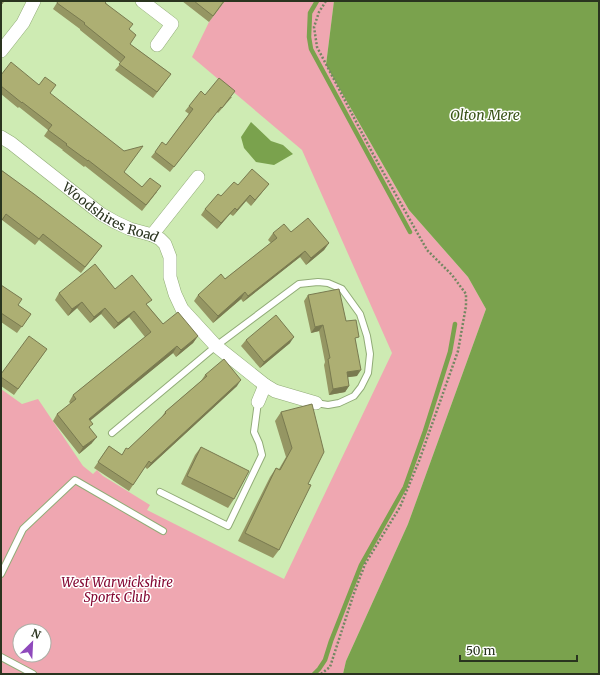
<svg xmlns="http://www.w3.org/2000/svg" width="600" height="675" font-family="Merriweather,serif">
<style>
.green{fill:#efa7b1;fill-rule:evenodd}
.water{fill:#7aa24d}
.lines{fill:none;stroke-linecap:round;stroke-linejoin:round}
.stream{stroke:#7aa24d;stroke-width:4.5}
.lane-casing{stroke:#91ac77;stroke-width:8}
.street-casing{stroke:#91ac77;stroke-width:14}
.path{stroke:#748762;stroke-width:2.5;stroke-dasharray:2 2;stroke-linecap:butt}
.lane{stroke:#fff;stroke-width:6}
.street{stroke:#fff;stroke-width:13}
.wall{fill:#959663}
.shaded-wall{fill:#797a50}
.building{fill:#adaf73;stroke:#797a50}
.labels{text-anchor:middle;stroke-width:3;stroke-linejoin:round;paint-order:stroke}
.street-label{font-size:13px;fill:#2a341f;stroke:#fff}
.park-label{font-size:13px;font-style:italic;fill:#840934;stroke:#fff}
.water-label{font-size:14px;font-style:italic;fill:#3a5418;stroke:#fff}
</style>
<rect width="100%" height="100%" fill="#ceebb3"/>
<path class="green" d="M 225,1 L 334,1 L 326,65 L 409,210 L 468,277 L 486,309 L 408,524 L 346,661 L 343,674 L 1,674 L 1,389 L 22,404 L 38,399 L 83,466 L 93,474 L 97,470 L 103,476 L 150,505 L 147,510 L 284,579 L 392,353 L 302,150 L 192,57 L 209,22 ZM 20,631 L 44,631 L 44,655 L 20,655 Z"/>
<g class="water">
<polygon points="334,1 599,1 599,674 343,674 346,661 408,524 486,309 468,277 409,210 326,65"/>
<polygon points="251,122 271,141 283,145 293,154 274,165 256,162 244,148 241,137"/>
</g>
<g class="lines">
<g class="stream">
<polyline points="317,1 310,13 309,37 311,49 410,232"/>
<polyline points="314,674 319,669 325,660 331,641 361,565 405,487 425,431 450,352 455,324"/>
</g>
<g class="lane-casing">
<g id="lane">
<polyline points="112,433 216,346 299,284 318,282 328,283 342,289 360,314 367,336 370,354 368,373 361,387 354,396 339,403 328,405 316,403"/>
<polyline points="160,492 228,526 262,455 259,443 254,432 258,402"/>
<polyline points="1,574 23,529 75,480 163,531"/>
<polyline points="1,657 33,674"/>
</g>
</g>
<g class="street-casing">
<g id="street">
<polyline points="142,1 172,24 157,45"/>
<polyline points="1,51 23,23 34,1"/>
<path id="s1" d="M 1,137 L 11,143 L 101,214 L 115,222 L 130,229 L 152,235 L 160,239 L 165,244 L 170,257 L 170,277 L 175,294 L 182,309 L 216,346 L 265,385 L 275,391 L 316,403"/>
<polyline points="152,235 198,177"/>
<polyline points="258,402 265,385"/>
</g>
</g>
<polyline class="path" points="321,674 330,667 353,596 365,564 400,507 419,461 458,351 466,306 466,294 452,275 427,250 373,154 317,47 314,27 319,12 326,1"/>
<use href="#lane" class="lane"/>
<use href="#street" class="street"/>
</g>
<g class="wall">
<polygon points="58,1 106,3 129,29 130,44 171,74 153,98 115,70 121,63 80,30 80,29 53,9"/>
<polygon points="182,1 225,1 209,22"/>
<polygon points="1,75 39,85 50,93 124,172 142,187 157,192 142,211 85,166 84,167 62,150 63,150 44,136 48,130 19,107 18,108 1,94"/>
<polygon points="205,95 232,97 218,113 217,112 170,172 151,157 155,152 166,145 189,114 185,111 189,106"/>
<polygon points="1,170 102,246 81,273 39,240 35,245 2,220 1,221"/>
<polygon points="269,184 264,190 251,206 246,201 233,216 230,214 217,229 201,215 205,209 221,196 238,185"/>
<polygon points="291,232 329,243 324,250 306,265 300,257 243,302 241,299 213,323 194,301 198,295 225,279 271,243 268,240 273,233"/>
<polygon points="1,285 18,305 31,314 17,333 1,322"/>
<polygon points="115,289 148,306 163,324 198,336 193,343 176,357 173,353 90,420 90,428 92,443 79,454 53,421 57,414 71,404 69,402 73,395 145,337 129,317 114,329 101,314 90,323 77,308 68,316 55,300 59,293"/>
<polygon points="308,295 346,321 356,341 357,376 347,377 349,386 345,392 329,395 324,365 325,362 319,331 311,333 304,301"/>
<polygon points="246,340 290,343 260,368 241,346"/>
<polygon points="47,349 14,395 1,386 1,374"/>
<polygon points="205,375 237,386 147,469 145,467 129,491 94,468 109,446 122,455 161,418 165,412 201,381"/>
<polygon points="281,412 308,484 279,550 273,558 238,541 270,477 276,468 279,469 286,457 275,421"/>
<polygon points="201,447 234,499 228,508 181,484 195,455"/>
</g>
<g class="shaded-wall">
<polygon points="269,184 264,190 251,206 255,200"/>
<polygon points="250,195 246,201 233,216 237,210"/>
<polygon points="235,208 230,214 217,229 221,223"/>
<polygon points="329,243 324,250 306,265 311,258"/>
<polygon points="305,251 300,257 243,302 248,296"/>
<polygon points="245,292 241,299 213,323 218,316"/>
<polygon points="82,302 77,308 68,316 72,309"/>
<polygon points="105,308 101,314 90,323 94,317"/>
<polygon points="134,311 129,317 114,329 118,323"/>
<polygon points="323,325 319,331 311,333 315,327"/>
<polygon points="198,336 193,343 176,357 181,350"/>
<polygon points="294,337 290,343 260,368 264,362"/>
<polygon points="177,346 173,353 85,425 89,419"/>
<polygon points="361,370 357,376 342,378 347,372"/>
<polygon points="241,380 237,386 147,469 151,463"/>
<polygon points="349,386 345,392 329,395 333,389"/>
<polygon points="97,437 92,443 79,454 83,447"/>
</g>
<g class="building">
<polygon points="1,1 4,1 1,5"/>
<polygon points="58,1 107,1 105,3 133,24 129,29 136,35 130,44 171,74 157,92 119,64 125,57 84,24 85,23 57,3"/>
<polygon points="194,1 224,1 213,16"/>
<polygon points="11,62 39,85 45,77 56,85 50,93 124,151 143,146 124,172 142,187 150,178 161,186 146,205 88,160 88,161 66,145 67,144 48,130 52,125 22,102 22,103 1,86 1,75"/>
<polygon points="219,78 235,91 222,108 221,107 174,167 155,152 162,142 166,145 193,109 189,106 201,91 205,95"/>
<polygon points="252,169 269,184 255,200 250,195 237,210 235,208 221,223 205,209 218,194 221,196 234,182 238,185"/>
<polygon points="1,170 34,194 102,246 85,267 43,234 39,239 6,214 2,220 1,220"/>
<polygon points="308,218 329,243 311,258 305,251 248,296 245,292 218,316 198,295 221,274 225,279 277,238 273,233 284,224 291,232"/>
<polygon points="95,264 115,289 132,275 152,300 146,304 163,324 178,312 198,336 181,350 177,346 89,419 93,424 89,427 97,437 83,447 57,414 76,399 73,395 151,332 134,311 118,323 105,308 94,317 82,302 72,309 59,293"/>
<polygon points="1,285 22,299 18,305 31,314 22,327 1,313"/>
<polygon points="339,289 346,321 356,320 359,337 355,338 361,370 347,372 349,386 333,389 328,359 330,358 323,325 315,327 308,295"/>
<polygon points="276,315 294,337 264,362 246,340"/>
<polygon points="29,336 47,349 18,389 1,377 1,374"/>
<polygon points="224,359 241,380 151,463 149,461 133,485 98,462 109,446 122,455 126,448 128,449 166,413 165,412 207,376 205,375"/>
<polygon points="312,404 324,452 308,484 311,485 279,550 245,533 276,468 280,470 292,448 281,412"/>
<polygon points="201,447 249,471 234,499 187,476"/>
</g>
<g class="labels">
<g class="street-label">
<text dy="5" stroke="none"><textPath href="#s1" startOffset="134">Woodshires Road</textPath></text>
</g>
<g class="park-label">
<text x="117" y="587">West Warwickshire<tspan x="117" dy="15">Sports Club</tspan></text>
</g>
<g class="water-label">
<text x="485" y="120">Olton Mere</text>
</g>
</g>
<rect width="600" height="675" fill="none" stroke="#2a341f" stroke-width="4"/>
<g transform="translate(32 643) rotate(24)"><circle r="19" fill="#ffffff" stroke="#aaaea5"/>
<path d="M0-3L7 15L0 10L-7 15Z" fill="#8f49bc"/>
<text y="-6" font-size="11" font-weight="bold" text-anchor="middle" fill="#2a341f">N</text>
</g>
<path d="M460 655v6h117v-6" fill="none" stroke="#2a341f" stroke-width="2"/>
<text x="466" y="655" font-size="12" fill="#2a341f" stroke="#ffffff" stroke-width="3" paint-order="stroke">50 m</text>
</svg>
